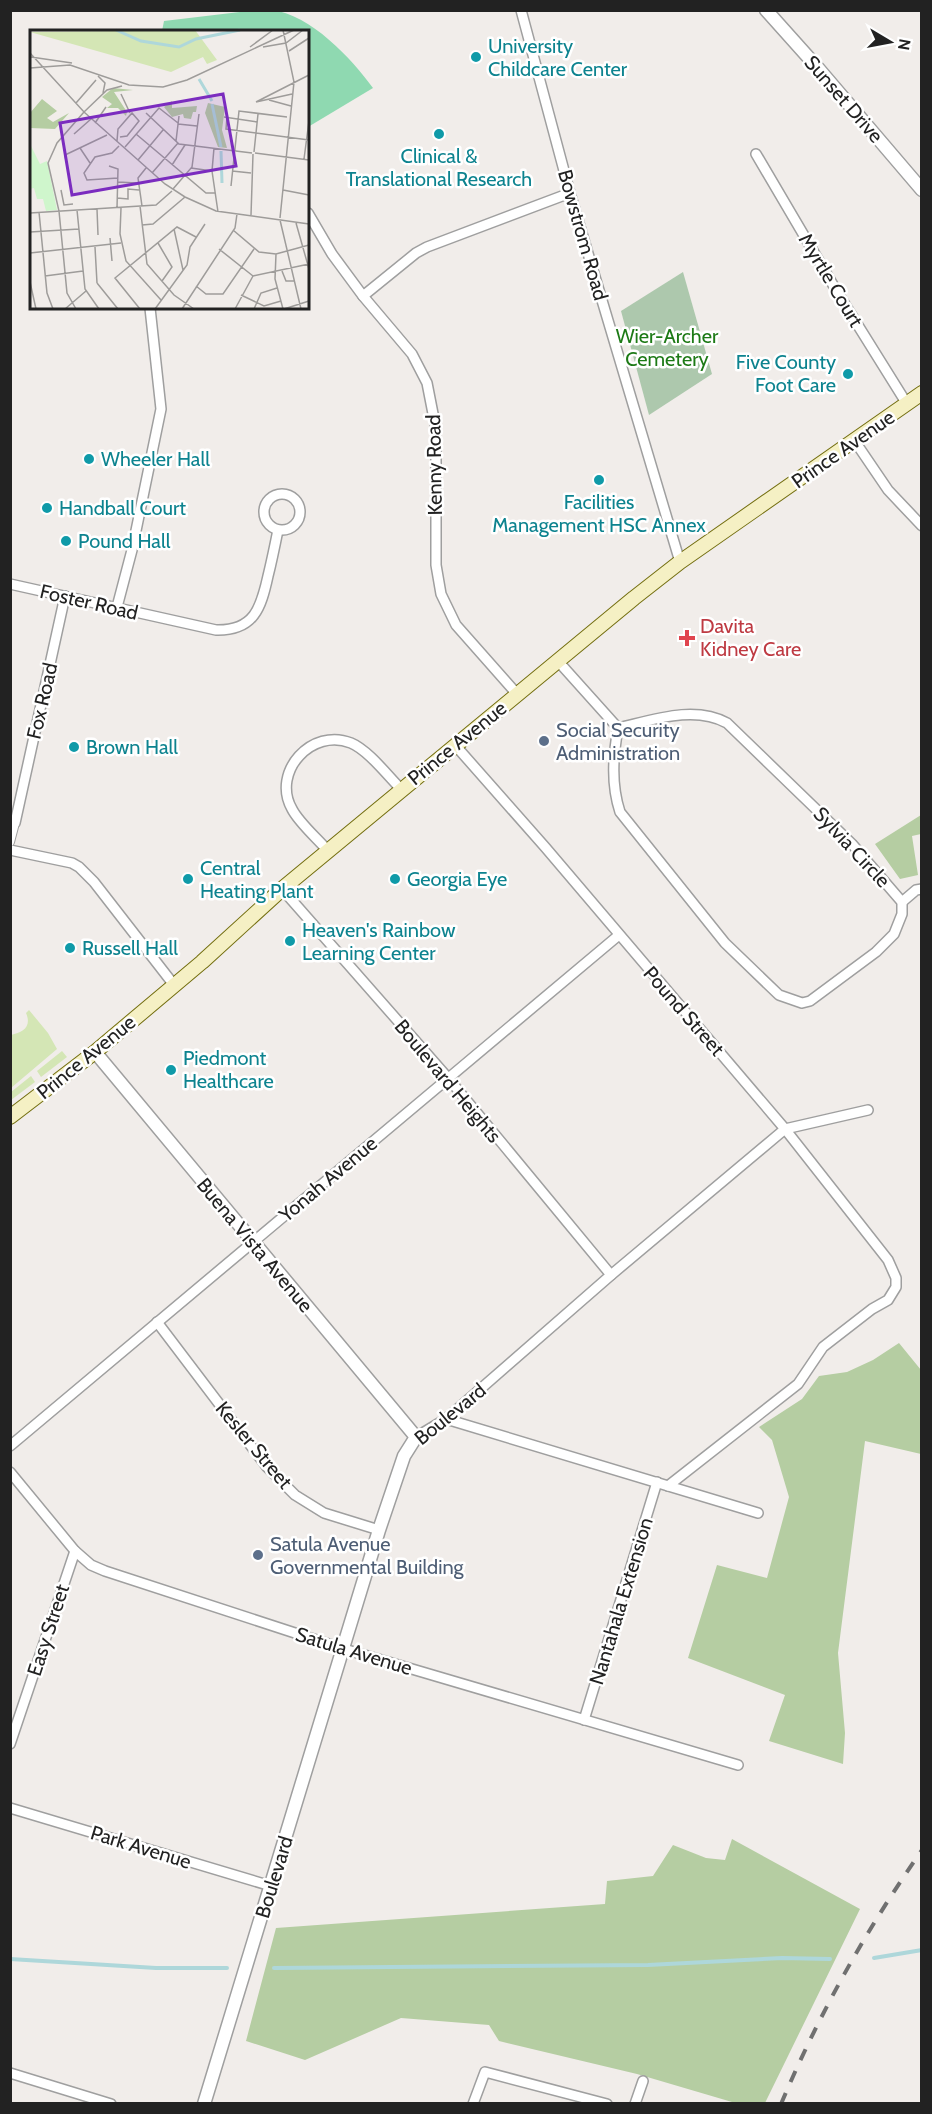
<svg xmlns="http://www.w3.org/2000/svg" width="932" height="2114" font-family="Cabin,sans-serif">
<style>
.grass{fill:#d4e6b5}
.forest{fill:#b5cda2}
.cemetery{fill:#adc8ad}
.pitch{fill:#8fd9b1}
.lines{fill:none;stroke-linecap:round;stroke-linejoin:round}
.stream{stroke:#aed7da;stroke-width:4}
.pedestrian-casing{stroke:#9f9f9f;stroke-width:10}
.minor-casing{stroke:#9f9f9f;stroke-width:12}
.tertiary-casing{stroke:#9f9f9f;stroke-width:15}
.secondary-casing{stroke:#736e0f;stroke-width:16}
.pedestrian{stroke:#fff;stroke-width:8}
.minor{stroke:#fff;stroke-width:9}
.tertiary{stroke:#fff;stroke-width:12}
.secondary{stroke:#f5f0c4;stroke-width:14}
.rail{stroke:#707070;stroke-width:4;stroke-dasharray:12 12;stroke-linecap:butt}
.culture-dot{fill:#0f9aa8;stroke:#fff;stroke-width:2}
.health-dot{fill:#e0444e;stroke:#fff;stroke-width:2}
.service-dot{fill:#5c6f8a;stroke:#fff;stroke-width:2}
.labels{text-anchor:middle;stroke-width:5;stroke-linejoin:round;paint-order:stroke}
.culture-label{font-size:20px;fill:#0d838f;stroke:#fff;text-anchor:start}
.street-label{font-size:20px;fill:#222;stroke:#fff}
.park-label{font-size:20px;fill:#1d7a16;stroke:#fff}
.health-label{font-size:20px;fill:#be3a42;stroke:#fff;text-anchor:start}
.service-label{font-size:20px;fill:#4e5e75;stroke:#fff;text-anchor:start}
.inset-river{fill:none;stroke:#aed7da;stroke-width:3}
.inset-road{fill:none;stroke:#9e9c9a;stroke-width:1.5}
.view{fill:#7b2cbf;fill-opacity:0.15;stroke:#7b2cbf;stroke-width:3}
.inset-edge{fill:none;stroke:#222;stroke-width:3}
</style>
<rect width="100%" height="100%" fill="#f1edea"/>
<g class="grass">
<path d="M 29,1010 L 48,1033 L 57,1049 L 11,1088 L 11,1035 C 23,1032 32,1027 26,1013 Z"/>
<polygon points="62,1051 67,1057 41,1077 37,1071"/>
<polygon points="31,1076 35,1082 11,1100 11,1092"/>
</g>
<g class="forest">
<polygon points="921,815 921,834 912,836 918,875 900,879 875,844"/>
<polygon points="899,1343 921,1370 921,1454 865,1441 838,1653 845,1733 843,1764 769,1741 785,1695 688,1658 717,1565 767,1578 789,1497 772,1440 759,1427 802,1399 819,1376 847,1372 873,1360"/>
<polygon points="732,1839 860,1909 765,2103 732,2102 637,2074 499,2041 489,2025 401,2018 305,2060 246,2041 276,1928 605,1904 607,1881 653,1876 673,1845 706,1858 725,1860"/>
</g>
<polygon class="cemetery" points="683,272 712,374 649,415 621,311"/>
<path class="pitch" d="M 248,11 C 256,10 264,10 272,10 C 311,15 351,58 373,88 L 308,127 L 308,32 L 162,31 L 164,21 Z"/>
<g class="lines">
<g class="stream">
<polyline points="874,1958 922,1950"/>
<polyline points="10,1959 156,1968 227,1968"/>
<polyline points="274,1968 648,1965 782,1958 830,1959"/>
</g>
<g class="pedestrian-casing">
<polyline id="pedestrian" points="10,842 15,823"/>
</g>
<g class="minor-casing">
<g id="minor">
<polyline points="521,10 570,193 680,562"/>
<polyline points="756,154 839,295 907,404"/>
<polyline points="308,213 332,254 363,296 412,354 427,383 436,429 436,565 441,594 456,625 517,694"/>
<polyline points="363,296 416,253 427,247 570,193"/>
<polyline points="854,440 888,490 922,526"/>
<circle cx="282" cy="512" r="18"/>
<path d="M 10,584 L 216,630 C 254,631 261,608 268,576 C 272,560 275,545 278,530"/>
<polyline points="117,607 132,550 161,409 150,308"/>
<path d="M 557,660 L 618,728 C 653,720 694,705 727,723 L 852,844 L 902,902 L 902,914 L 894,934 L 876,952 L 810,1001 L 802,1003 L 779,995 L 725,943 L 620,812 C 611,784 613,757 618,728"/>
<polyline points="455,745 545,847 785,1129 888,1260 896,1278 896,1287 888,1300 872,1309 823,1347 798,1384 668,1486"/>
<polyline points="15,823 65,596"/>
<polyline points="10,850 72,863 79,867 94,882 174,985"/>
<path d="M 328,851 C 318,839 299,823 292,809 C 271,772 312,727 351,743 C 368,750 388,776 401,789"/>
<polyline points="282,889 448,1078 611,1275"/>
<polyline points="902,902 916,890 922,889"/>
<polyline points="157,1322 267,1467 295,1495 324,1513 379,1530"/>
<polyline points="446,1419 758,1513"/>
<polyline points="416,1437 446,1419 611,1275 785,1129 868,1110"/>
<polyline points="10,1446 619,935"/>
<polyline points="10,1472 75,1551 91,1565 105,1571 344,1649 738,1765"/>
<polyline points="584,1720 657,1482"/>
<polyline points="10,1744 75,1551"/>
<polyline points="10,1808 271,1886"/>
<polyline points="10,2073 111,2104"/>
<polyline points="473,2104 485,2072 607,2104"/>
<polyline points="635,2104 643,2081"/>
</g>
</g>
<g class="tertiary-casing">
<g id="tertiary">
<polyline points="766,10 817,67 922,190"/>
<polyline points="95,1052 416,1437 404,1456 379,1530 204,2104"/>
</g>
</g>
<g class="secondary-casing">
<polyline id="secondary" points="10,1117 95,1052 202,962 282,889 634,598 680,562 922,393"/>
</g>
<use href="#pedestrian" class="pedestrian"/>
<use href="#minor" class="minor"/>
<use href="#tertiary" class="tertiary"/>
<use href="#secondary" class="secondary"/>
<path class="rail" d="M 781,2104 C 819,2014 866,1930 922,1850"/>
</g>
<g class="culture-dot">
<circle cx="476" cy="57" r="6"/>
<circle cx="439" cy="134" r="6"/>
<circle cx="848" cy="374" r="6"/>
<circle cx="89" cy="459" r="6"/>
<circle cx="599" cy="480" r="6"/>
<circle cx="47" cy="508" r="6"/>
<circle cx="66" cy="541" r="6"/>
<circle cx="74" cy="747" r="6"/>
<circle cx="188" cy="879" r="6"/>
<circle cx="395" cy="879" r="6"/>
<circle cx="290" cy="941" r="6"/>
<circle cx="70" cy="948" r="6"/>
<circle cx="171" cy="1070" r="6"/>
</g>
<path class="health-dot" d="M684 629h6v6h6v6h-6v6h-6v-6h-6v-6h6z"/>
<g class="service-dot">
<circle cx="544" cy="741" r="6"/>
<circle cx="258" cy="1555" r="6"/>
</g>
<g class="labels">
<g class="culture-label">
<text x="488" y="53">University<tspan x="488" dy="23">Childcare Center</tspan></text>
<text x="439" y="163" text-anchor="middle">Clinical &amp;<tspan x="439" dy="23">Translational Research</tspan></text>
<text x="836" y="369" text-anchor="end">Five County<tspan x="836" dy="23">Foot Care</tspan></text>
<text x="101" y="466">Wheeler Hall</text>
<text x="599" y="509" text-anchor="middle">Facilities<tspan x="599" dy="23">Management HSC Annex</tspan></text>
<text x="59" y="515">Handball Court</text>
<text x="78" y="548">Pound Hall</text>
<text x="86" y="754">Brown Hall</text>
<text x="200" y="875">Central<tspan x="200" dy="23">Heating Plant</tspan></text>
<text x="407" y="886">Georgia Eye</text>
<text x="302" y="937">Heaven's Rainbow<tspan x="302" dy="23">Learning Center</tspan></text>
<text x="82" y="955">Russell Hall</text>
<text x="183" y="1065">Piedmont<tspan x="183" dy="23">Healthcare</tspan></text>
</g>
<g class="street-label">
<text transform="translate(844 99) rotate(49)" y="7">Sunset Drive</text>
<text transform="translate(583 235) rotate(74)" y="7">Bowstrom Road</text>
<text transform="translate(831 280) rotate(59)" y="7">Myrtle Court</text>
<text transform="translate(843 449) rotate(-35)" y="7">Prince Avenue</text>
<text transform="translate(434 465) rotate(-91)" y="7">Kenny Road</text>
<text transform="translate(89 602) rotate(13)" y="7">Foster Road</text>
<text transform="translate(42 701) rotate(-77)" y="7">Fox Road</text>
<text transform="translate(457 743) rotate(-39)" y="7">Prince Avenue</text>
<text transform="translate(852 847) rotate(47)" y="7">Sylvia Circle</text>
<text transform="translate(684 1011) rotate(49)" y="7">Pound Street</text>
<text transform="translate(86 1057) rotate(-39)" y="7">Prince Avenue</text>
<text transform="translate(448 1081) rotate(50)" y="7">Boulevard Heights</text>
<text transform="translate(328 1179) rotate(-40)" y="7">Yonah Avenue</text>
<text transform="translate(255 1245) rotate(50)" y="7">Buena Vista Avenue</text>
<text transform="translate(450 1414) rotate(-39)" y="7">Boulevard</text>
<text transform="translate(254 1445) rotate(50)" y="7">Kesler Street</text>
<text transform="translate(621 1601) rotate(-73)" y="7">Nantahala Extension</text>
<text transform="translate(48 1630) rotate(-72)" y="7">Easy Street</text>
<text transform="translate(354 1651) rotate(17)" y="7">Satula Avenue</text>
<text transform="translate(141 1847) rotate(17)" y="7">Park Avenue</text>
<text transform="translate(274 1877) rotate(-73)" y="7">Boulevard</text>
</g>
<g class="park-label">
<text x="667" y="343">Wier-Archer<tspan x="667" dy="23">Cemetery</tspan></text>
</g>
<g class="health-label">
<text x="700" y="633">Davita<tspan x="700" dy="23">Kidney Care</tspan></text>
</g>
<g class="service-label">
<text x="556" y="737">Social Security<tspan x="556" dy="23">Administration</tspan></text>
<text x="270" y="1551">Satula Avenue<tspan x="270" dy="23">Governmental Building</tspan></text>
</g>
</g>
<g transform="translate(30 30)">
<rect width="279" height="279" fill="#f1edea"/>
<path d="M 165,0 L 187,30 L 177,34 L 173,27 L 141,42 L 0,2 Z" fill="#d4e6b5"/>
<path d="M 83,58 L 103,60 L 84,62 L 97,82 L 96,86 L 88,78 L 77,78 L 82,74 L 72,67 ZM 12,69 L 27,81 L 17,88 L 23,92 L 39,83 L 25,99 L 0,98 L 0,83 ZM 142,71 L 142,78 L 167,76 L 166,82 L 163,82 L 161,89 L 154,88 L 153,84 L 142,87 L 134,77 ZM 178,73 L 195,77 L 192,100 L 197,118 L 188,117 L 175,83 Z" fill="#b5cda2"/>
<path d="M 0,114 L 10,134 L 17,131 L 27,180 L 16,181 L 13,169 L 7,169 L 4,158 L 0,159 Z" fill="#cff6cc"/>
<path class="inset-river" d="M 86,0 L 111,11 L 149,17 L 166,9 L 210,0M 169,49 L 182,71M 182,74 L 191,117M 191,121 L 192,153"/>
<path class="inset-road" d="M 220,17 L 243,0M 233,17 L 256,13 L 273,0M 259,21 L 279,8M 0,23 L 54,82 L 77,60 L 92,56M 1,27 L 42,33M 0,38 L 40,35 L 99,55 L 133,57 L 157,50 L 264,0M 68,46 L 75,53 L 73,63M 91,64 L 100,83M 239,70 L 261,76M 226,72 L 279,45M 226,72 L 262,64M 46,73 L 66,50M 54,82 L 135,154 L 155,167 L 186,181 L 279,194M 116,83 L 149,114 L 222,123M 194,87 L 227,92M 197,87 L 196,99 L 279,110M 65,93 L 76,77M 148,94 L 167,96M 44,104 L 61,89M 106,104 L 176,163 L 185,163M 87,111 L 88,99 L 102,83 L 109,91 L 97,106 L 90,107M 146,111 L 149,86M 95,117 L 129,78 L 148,93M 50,118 L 60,133M 184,118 L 182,141 L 188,182M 224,122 L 228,84M 225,123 L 279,130M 274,129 L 279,91M 108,130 L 133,100M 36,131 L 35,125 L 77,105M 142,135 L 155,115M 79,136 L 88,139 L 87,178M 161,138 L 182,141M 202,141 L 221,143M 122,143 L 148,113M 88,148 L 57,150 L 54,143 L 65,127 L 82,123 L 89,116M 88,152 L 106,153M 201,156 L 209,81 L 257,87M 143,159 L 162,137 L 169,84M 31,160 L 34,175 L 43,174M 253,160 L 279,165M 87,168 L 98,169 L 98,159 L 109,160M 110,176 L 117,234 L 144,265 L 164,279M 112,176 L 108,148 L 116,138M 91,178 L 90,204 L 96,231 L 131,270M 67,179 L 68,205M 47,180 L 55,259 L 69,279M 9,182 L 17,263 L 23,279M 0,183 L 126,175 L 142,161M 221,185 L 223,124M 250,188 L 264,52 L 253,0M 250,190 L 271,279M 266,193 L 279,239M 112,195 L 123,194 L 155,167M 144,199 L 153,240M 203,200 L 229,222 L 246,224 L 279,215M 0,202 L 49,199M 80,208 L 82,231M 128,213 L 142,237 L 132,251M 65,217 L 67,253M 189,219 L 223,246M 0,223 L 91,213M 246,224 L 245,249 L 253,279M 252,241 L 256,251 L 264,251M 15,246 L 53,241M 223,246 L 279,234M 0,252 L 6,279M 67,253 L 88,279M 166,256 L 176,264 L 193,264 L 224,219M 211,265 L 234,276 L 251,271M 35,279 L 56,261M 46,279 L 37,263 L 29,181 L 18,133 L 27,113 L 54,82M 110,279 L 85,248 L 147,197 L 166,207M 125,279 L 157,235 L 160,217 L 175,194M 152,279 L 205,198 L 207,184M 205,279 L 223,246M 224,279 L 231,263 L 247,258M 254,279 L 279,271"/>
<path class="view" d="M 193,64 L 206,136 L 42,165 L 30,93 Z"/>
<rect width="279" height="279" class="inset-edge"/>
</g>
<rect width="932" height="2114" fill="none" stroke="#222222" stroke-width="24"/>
<g transform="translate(890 42) rotate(100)" stroke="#ffffff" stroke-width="4.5" paint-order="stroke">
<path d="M0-4.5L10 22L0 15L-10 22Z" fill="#222222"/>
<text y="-9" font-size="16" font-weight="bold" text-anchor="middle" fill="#222222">N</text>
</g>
</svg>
